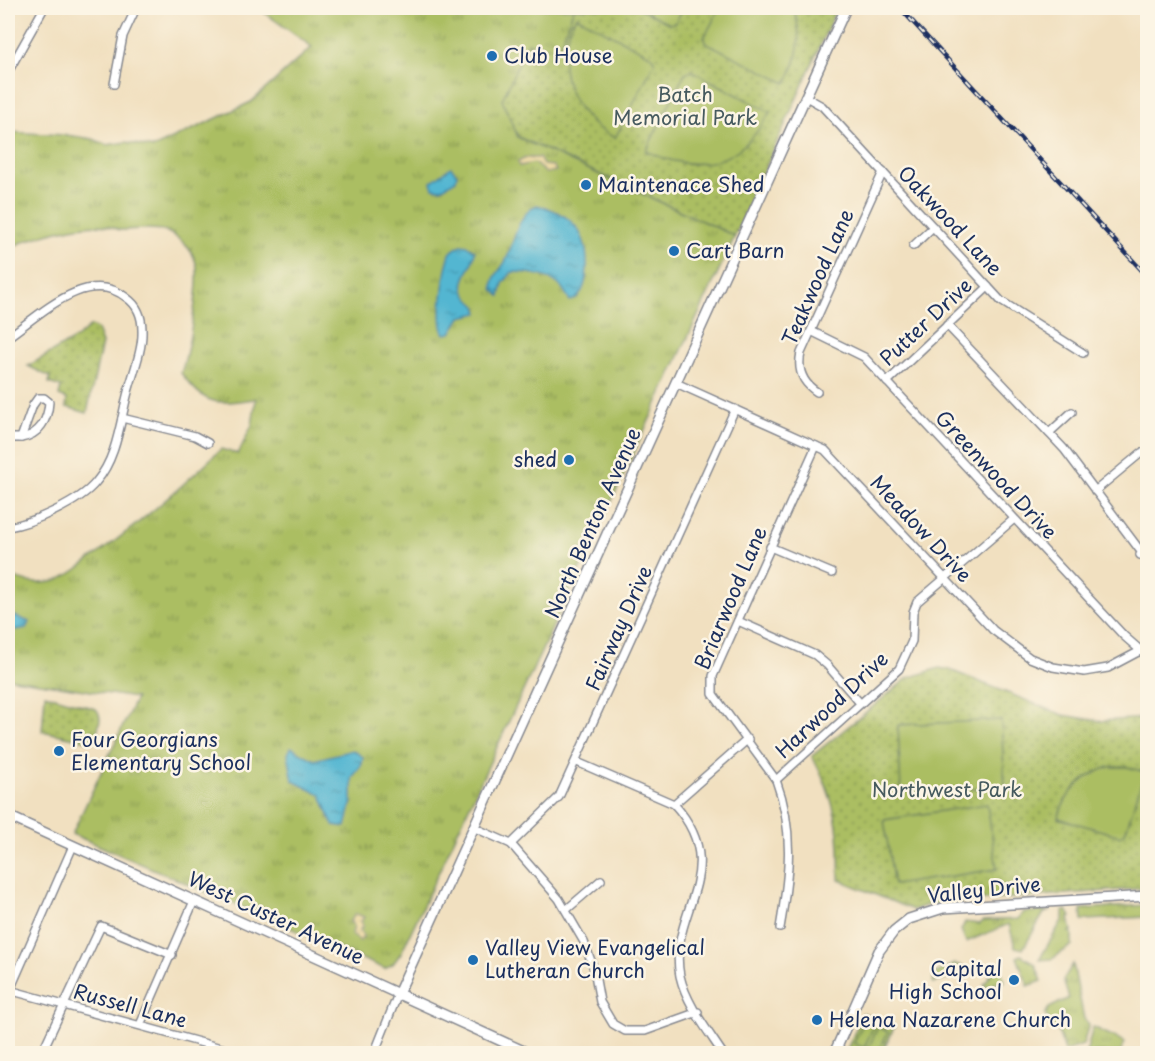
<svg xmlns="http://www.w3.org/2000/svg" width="1155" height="1061" font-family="'Playpen Sans',sans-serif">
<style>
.grass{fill:url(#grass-tufts);stroke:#637660;stroke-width:1.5}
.sand{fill:url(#sand-dots);stroke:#84847e;stroke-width:1.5}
.park{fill:url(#park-dots);stroke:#637660;stroke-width:1.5}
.garden{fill:#abbe62;stroke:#637660;stroke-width:1.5}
.water{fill:url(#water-ripples);stroke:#367298;stroke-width:1.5}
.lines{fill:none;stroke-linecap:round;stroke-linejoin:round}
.street-casing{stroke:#86888f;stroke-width:10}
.secondary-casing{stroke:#86888f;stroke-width:12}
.street{stroke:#fff;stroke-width:7}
.secondary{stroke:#fff;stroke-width:9}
.rail-casing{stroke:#1b2f5e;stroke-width:4.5}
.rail{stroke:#fcf5e5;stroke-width:2;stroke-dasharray:7;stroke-linecap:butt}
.poi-dot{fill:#1f6fb2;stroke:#fcf5e5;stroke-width:2}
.labels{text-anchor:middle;stroke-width:5;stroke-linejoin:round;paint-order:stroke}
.poi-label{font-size:20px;fill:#1b2f5e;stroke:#fcf5e5;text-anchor:start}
.park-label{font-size:20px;fill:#465a5f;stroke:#fcf5e5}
.street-label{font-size:20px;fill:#1b2f5e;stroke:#fcf5e5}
</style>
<defs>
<pattern id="grass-tufts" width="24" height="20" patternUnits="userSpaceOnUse" patternTransform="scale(1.5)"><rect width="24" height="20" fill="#abbe62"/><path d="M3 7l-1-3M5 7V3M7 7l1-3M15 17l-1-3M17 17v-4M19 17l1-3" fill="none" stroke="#8a9b54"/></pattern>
<pattern id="sand-dots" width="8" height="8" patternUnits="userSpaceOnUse" patternTransform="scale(1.5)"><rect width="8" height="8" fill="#eeda9e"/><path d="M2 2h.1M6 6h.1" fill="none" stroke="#ccbb8a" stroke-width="1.8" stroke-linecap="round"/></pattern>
<pattern id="park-dots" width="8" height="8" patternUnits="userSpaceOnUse" patternTransform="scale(1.5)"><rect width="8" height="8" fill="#abbe62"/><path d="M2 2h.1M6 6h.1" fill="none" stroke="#8a9b54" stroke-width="1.8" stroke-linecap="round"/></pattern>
<pattern id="water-ripples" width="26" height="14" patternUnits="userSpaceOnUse" patternTransform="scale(1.5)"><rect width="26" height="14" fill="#52b6d1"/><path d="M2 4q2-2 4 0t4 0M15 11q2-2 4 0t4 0" fill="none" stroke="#4394ad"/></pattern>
</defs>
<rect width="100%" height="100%" fill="#fcf5e5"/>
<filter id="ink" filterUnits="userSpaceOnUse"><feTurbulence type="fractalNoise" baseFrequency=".0167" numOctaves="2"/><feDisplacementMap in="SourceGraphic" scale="12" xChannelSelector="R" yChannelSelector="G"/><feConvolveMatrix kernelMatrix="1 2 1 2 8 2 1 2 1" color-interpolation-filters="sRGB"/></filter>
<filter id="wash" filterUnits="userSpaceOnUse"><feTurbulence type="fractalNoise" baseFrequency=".008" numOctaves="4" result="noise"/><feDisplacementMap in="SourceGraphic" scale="24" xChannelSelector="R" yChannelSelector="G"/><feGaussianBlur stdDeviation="1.35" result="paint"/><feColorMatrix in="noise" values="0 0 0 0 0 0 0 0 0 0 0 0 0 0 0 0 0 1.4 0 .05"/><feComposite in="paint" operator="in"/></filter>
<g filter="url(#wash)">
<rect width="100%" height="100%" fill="#f1e0c0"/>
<g class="grass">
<path d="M 258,8 L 574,8 L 559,49 L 517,137 L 735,236 L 401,953 L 393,964 L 385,969 L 72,834 L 136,698 L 8,678 L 8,574 C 21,583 41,585 56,581 C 71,576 83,564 95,556 C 140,523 182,487 221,449 L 238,454 L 252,425 L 256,399 C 216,403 208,409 181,373 C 188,353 201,282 196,263 C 192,248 179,237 165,231 C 152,227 133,230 119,230 C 97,216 29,237 8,249 L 8,132 L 66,135 L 93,139 L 107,145 L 126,142 L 153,148 L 251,102 L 312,47 Z"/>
<polygon points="1147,905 1147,917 1085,920 1082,920 1081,909"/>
<polygon points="1067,910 1071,917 1069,918 1072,931 1069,932 1072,933 1072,945 1052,959 1039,960 1063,919 1063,911"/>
<polygon points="1051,911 1044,913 1023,949 1015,947 1009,924 966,942 961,930 965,922 980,924 983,921 1018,919 1024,912"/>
<polygon points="1021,955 1035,964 1042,981 1028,986 1017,957"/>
<polygon points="955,964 963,966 958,976 933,983 934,974"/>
<polygon points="998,964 1005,981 985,987 984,984"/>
<polygon points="1073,964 1084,1019 1089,1024 1083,1045 1065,1051 1057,1028 1053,1028 1045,1014 1049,1008 1069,998 1063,980"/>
<polygon points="1093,1027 1125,1042 1120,1053 1086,1053"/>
</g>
<g class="sand">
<polygon points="526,158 539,158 543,165 553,166 556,171 546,173 534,163 519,166 518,162"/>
<polygon points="356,914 364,917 361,921 363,926 360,929 363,937 360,941 352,935 354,926 350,921"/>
</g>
<g class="park">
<polygon points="574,8 837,8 735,236 518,137 502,100 528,43 559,49"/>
<polygon points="91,326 97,329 102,343 87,413 66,407 67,399 59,396 61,387 49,383 50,377 28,366 76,338"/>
<path d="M 939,668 L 950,670 L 1063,715 L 1100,721 L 1147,718 L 1147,888 L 931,904 L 913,910 L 839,880 C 841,831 836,800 812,756 L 908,678 Z"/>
<path d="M 45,694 L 96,709 C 105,718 96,732 93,742 L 42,731 Z"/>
<polygon points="863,1013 894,1027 882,1053 845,1054"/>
</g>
<g class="garden">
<polygon points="639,8 683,8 676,22 670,24"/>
<path d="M 720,8 L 793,8 C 803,33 799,60 786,83 L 707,43 L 704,38 Z"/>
<path d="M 576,16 L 652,56 L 655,62 L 615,138 C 568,116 549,60 576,16 Z"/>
<path d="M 692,71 L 770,112 C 741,164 699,176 646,151 L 685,73 Z"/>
<polygon points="1001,720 1005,787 901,791 898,725"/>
<path d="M 1109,767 L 1127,767 L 1145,772 L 1125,833 L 1120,836 L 1058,818 C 1067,790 1083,776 1109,767 Z"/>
<polygon points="987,804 997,869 894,885 884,820"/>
<polygon points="864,1021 874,1025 864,1048 854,1043"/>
<polygon points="878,1027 888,1032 877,1054 868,1049"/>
</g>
<g class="water">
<polygon points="451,167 457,174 456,180 441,189 433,188 431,182"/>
<path d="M 537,205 C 556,210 574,218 582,237 C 590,253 590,297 570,301 C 567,297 565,291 562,288 C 552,275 527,272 512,272 L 503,283 L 500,296 L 493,289 C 491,276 502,270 507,258 C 515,240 517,214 537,205 Z"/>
<path d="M 461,245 L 468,246 L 475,251 C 472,276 449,283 477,306 L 479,313 L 461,317 L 451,333 L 445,334 C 436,322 445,269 450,254 C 452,250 457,248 461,245 Z"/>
<polygon points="8,607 12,615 29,622 26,628 8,631"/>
<polygon points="291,747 314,760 353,750 363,757 362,764 352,778 352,801 346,827 333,825 321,795 293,781 288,754"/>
</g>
</g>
<g filter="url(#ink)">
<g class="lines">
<g class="street-casing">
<g id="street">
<polyline points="8,72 44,8"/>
<polyline points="114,84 123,36 136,8"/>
<polyline points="806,97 822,106 1001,301 1083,353"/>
<polyline points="913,246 933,227"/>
<polyline points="947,325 1064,449 1148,561"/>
<polyline points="811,331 864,357 1124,636 1148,657"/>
<path d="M 8,337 C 40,315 88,266 127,298 C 137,305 142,317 142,330 C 143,349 133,373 128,392 C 120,422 117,458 96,482 C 80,502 33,523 8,527"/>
<polyline points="887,382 988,287"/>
<polyline points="676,383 825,450 993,630 1030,658 1053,667 1084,672 1108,668 1140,651"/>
<path d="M 817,392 C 803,383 797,370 801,353 L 883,172"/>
<path d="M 38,398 L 44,398 L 49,402 C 48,419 40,435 21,438 L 33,405 Z"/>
<polyline points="122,418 195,436 208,443"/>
<polyline points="1049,433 1072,412"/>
<polyline points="8,438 21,438"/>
<polyline points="1095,491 1141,453"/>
<polyline points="770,547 832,573"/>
<polyline points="1140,555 1148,548"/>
<polyline points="738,621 815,655 827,665 860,703"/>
<path d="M 577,762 L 674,804 C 734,871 667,912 680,976 C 686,1003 708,1031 723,1054"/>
<polyline points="776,780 899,669 912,641 913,612 917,602 1014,519"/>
<polyline points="674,804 748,739"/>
<polyline points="475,828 511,844 559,899 584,942 594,969 600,1002 613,1024 625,1031 645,1031 698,1012"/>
<polyline points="511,844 559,797 735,409"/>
<polyline points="566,910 601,880"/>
<path d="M 780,928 C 789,876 795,831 776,780 L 713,694 L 713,676 L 816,446"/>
<polyline points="9,990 243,1054"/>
<polyline points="9,992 73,846"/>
<polyline points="140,1025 194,901"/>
<polyline points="41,1054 101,926 172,955"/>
<polyline points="374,1054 398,994"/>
</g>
</g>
<g class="secondary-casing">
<g id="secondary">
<polyline points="8,816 530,1054"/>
<polyline points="398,994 846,8"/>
<polyline points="834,1054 879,951 894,931 909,919 943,908 1148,896"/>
</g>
</g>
<use href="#street" class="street"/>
<use href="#secondary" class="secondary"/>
<g class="rail-casing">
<polyline id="rail" points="900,8 1148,277"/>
</g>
<use href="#rail" class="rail"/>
</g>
</g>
<g class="poi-dot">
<circle cx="492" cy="56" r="6"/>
<circle cx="586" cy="185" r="6"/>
<circle cx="674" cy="251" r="6"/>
<circle cx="569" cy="460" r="6"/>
<circle cx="59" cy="751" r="6"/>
<circle cx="473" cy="960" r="6"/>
<circle cx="1014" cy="980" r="6"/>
<circle cx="817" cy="1020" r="6"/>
</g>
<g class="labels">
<g class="poi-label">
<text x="504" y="63">Club House</text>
<text x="598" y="192">Maintenace Shed</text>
<text x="686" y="258">Cart Barn</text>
<text x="557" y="467" text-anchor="end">shed</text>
<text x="71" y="747">Four Georgians<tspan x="71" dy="23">Elementary School</tspan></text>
<text x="485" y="955">Valley View Evangelical<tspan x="485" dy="23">Lutheran Church</tspan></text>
<text x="1002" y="976" text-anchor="end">Capital<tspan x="1002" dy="23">High School</tspan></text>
<text x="829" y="1027">Helena Nazarene Church</text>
</g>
<g class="park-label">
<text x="685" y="102">Batch<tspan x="685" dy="23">Memorial Park</tspan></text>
<text x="947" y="797">Northwest Park</text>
</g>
<g class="street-label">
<text transform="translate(950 221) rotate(47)" y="7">Oakwood Lane</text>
<text transform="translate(818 277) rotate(-66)" y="7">Teakwood Lane</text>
<text transform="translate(926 322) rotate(-43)" y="7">Putter Drive</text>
<text transform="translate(996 475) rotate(47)" y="7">Greenwood Drive</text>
<text transform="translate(593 523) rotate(-66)" y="7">North Benton Avenue</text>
<text transform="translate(921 529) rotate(47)" y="7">Meadow Drive</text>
<text transform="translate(731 598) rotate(-67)" y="7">Briarwood Lane</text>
<text transform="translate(619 628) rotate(-66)" y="7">Fairway Drive</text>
<text transform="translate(832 705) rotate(-43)" y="7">Harwood Drive</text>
<text transform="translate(984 890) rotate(-6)" y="7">Valley Drive</text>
<text transform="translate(276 918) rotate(25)" y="7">West Custer Avenue</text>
<text transform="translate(130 1006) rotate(15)" y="7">Russell Lane</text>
</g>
</g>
<rect width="1155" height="1061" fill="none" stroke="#fcf5e5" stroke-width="30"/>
</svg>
